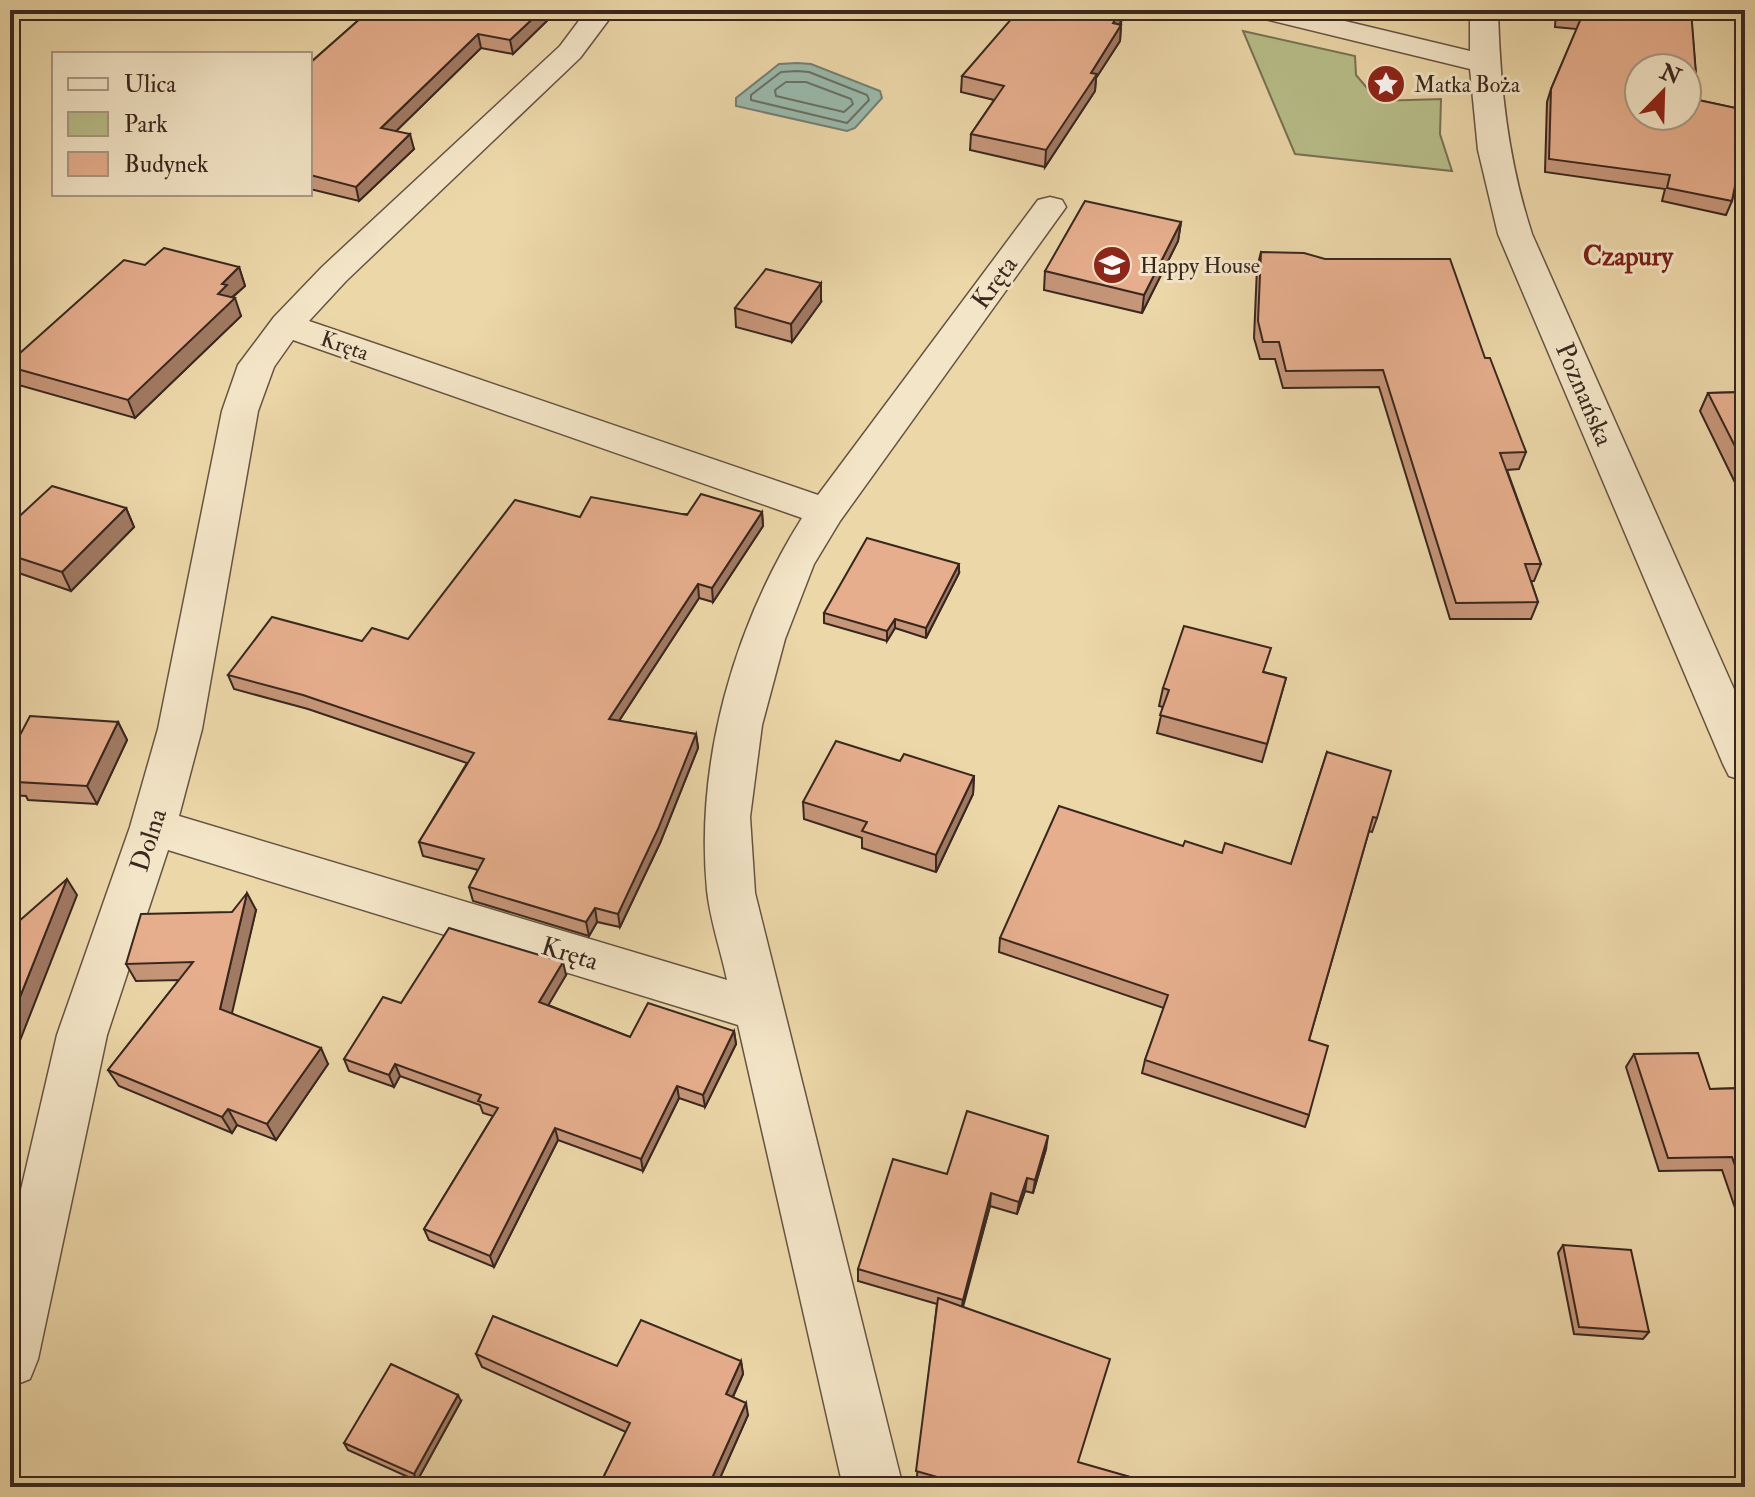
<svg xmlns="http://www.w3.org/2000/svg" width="1755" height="1497" font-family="'IM FELL Double Pica',serif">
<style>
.green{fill:#b7be89;stroke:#787254;stroke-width:2}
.water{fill:#99b9ab;stroke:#737f73;stroke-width:2}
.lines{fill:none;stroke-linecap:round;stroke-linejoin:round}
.shore{stroke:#697065;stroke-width:2}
.minor-casing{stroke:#665342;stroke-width:3}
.minor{fill:#f3e5c7;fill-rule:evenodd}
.wall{fill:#c69679;stroke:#39271f;stroke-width:2}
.shaded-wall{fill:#a17a63;stroke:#39271f;stroke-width:2}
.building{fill:#e6ae8d;stroke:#39271f;stroke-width:2;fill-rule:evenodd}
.labels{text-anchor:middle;stroke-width:6;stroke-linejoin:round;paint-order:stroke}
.far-poi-label{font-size:22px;fill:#39271f;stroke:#f3e5c7;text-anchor:start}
.far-street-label{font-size:22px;fill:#39271f;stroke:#f3e5c7}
.far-quarter-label{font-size:26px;font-weight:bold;fill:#7a1f14;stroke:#f3e5c7}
.street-label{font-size:26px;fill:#39271f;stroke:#f3e5c7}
</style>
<rect width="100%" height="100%" fill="#ecd7a9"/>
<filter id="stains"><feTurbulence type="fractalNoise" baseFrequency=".0025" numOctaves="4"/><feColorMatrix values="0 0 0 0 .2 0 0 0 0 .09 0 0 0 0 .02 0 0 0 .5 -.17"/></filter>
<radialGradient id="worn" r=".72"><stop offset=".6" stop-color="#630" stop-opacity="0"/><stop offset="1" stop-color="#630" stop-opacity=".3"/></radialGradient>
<polygon class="green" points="1243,31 1355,56 1356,75 1378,101 1441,99 1440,134 1452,171 1295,154"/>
<polygon class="water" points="797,63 811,64 880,91 882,98 855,128 847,131 736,106 736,98 779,64"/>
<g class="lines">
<g class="shore">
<polygon points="797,71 809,72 867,95 869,100 847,123 751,100 751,95 781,72"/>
<polygon points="786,82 806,82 851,99 853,104 844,112 776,96 775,90"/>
</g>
<g class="minor-casing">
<g id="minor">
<path d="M 587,10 L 616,10 L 580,58 L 346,281 L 309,321 L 818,495 L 1038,200 L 1050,197 L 1062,200 L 1066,207 L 840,521 L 814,564 L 785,639 L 762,725 L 750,817 L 755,893 L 903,1487 L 843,1487 L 738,1025 L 168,850 L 107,1035 L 38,1359 L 30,1379 L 10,1387 L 10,1237 L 57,1035 L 130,827 L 158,729 L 222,411 L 238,365 L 274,317 L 322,267 L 560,46 ZM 293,340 L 802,518 C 734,626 695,762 707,890 C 710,920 721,951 727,980 L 179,816 L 202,729 L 258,411 L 274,367 Z"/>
<path d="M 1249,10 L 1299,10 L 1470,51 L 1470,10 L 1498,10 C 1500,87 1508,160 1532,234 L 1745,714 L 1745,781 L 1729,776 L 1723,764 L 1498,234 L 1478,150 L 1470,69 L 1253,16 Z"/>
</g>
</g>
<use href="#minor" class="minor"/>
</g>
<g class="wall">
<polygon points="370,10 558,10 513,54 481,48 396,131 414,149 359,201 310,189 310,63"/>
<polygon points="1122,10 1120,41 1096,78 1095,91 1045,167 970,150 971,134 994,100 961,92 962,76 1060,14"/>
<polygon points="1556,10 1697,10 1695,15 1691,15 1698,100 1745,110 1745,182 1736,180 1732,201 1726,215 1662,201 1665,189 1545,172 1547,102 1551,89 1577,29 1555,27"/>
<polygon points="1181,222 1178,241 1142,313 1044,290 1045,271"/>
<polygon points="1261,252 1485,358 1526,452 1519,469 1507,470 1541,564 1534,581 1531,581 1538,602 1531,619 1450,619 1379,387 1283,388 1275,359 1260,359 1254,338 1257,268"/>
<polygon points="145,265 239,267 245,286 233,297 241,316 135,418 15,384 10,374 10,362"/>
<polygon points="821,302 792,342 736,327 735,308"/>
<polygon points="1745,392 1745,503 1700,411 1708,393"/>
<polygon points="126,508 134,527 71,591 10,570 10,525"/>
<polygon points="762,512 763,526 713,602 699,598 619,721 696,734 698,748 660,843 620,927 597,922 589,936 473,901 469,887 478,870 423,856 419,842 467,763 308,709 234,689 228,675 362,641 408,639 580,517"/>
<polygon points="959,573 926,638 895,628 887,641 824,623 824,613"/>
<polygon points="1264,672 1286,678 1262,762 1157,733 1163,707 1159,706 1163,688"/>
<polygon points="118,722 127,740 97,804 28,800 26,796 10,795 10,754"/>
<polygon points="1327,752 1377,818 1372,832 1369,831 1309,1040 1309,1115 1305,1127 1142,1073 1145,1060 1164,1008 999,952 1000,938 1183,846 1291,864"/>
<polygon points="900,761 974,776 973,794 936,872 862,848 862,838 804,819 803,802"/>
<polygon points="256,910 231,1013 328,1064 276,1140 237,1125 232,1133 119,1086 108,1070 179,980 136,981 126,964 232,912"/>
<polygon points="566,975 548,1005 630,1037 734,1031 736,1044 705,1107 679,1098 643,1171 558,1140 494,1267 429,1240 424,1229 493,1116 483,1113 480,1105 400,1076 394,1087 349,1071 344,1059 401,1003"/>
<polygon points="1634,1054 1710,1089 1745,1088 1745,1237 1722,1170 1659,1171 1626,1067"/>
<polygon points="1046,1149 1033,1193 1025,1191 1017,1214 990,1206 963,1307 1079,1463 1165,1487 927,1487 916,1484 937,1304 858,1281 858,1269 947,1174"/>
<polygon points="1563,1245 1649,1332 1643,1339 1574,1334 1558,1253"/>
<polygon points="1745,1269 1745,1313 1735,1280"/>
<polygon points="476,1354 617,1366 741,1361 743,1374 733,1397 748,1415 716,1487 606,1487 603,1478 626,1432 482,1367"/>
<polygon points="461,1401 417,1481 348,1450 344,1443"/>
</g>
<g class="shaded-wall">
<polygon points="542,10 558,10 513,54 510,40"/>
<polygon points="1122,10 1120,25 1113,23"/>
<polygon points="1121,25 1120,41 1096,78 1095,91 1045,167 1046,150 1091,73"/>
<polygon points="478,34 481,48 385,142 381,128"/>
<polygon points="410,134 414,149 359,201 356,187"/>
<polygon points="1181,222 1178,241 1142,313 1144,295"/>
<polygon points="239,267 245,286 231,298 235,298 241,316 135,418 128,400 218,294 222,284"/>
<polygon points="821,283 821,302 792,342 791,324"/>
<polygon points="126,508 134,527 71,591 62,572"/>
<polygon points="762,512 763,526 713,602 712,588"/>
<polygon points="959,564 959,573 926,638 926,628"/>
<polygon points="698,584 699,598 611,733 609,719"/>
<polygon points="895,619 895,628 887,641 887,631"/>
<polygon points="118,722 127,740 97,804 87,786"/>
<polygon points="696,734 698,748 660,843 620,927 618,914"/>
<polygon points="974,776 973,794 936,872 936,855"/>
<polygon points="67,879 77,895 10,1066 10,1022"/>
<polygon points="247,893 256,910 229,1026 220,1009"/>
<polygon points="595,908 597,922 589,936 586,922"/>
<polygon points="563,962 566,975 543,1014 539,1002"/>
<polygon points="734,1031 736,1044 705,1107 703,1095"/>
<polygon points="321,1048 328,1064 276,1140 267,1124"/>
<polygon points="395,1064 400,1076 394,1087 389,1075"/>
<polygon points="677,1086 679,1098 643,1171 641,1159"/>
<polygon points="228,1109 237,1125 232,1133 222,1117"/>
<polygon points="555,1128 558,1140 494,1267 490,1256"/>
<polygon points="1048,1136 1046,1149 1033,1193 1035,1180"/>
<polygon points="1027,1178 1025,1191 1017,1214 1019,1202"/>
<polygon points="991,1193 990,1206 961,1311 963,1300"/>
<polygon points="741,1361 743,1374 728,1407 726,1394"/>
<polygon points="458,1395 461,1401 417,1481 414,1474"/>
<polygon points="746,1403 748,1415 716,1487 708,1487"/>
</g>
<g class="building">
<polygon points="370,10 542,10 510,40 478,34 381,128 410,134 356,187 310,175 310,63"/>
<polygon points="1019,10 1041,10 1060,14 1062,10 1121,10 1113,23 1121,25 1091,73 1097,74 1046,150 971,134 1004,86 962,76"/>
<path d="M 1559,10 L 1691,10 L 1698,100 L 1745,110 L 1745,167 L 1739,166 L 1732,201 L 1667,188 L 1670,175 L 1549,159 L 1551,89 L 1582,16 L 1559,14 ZM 1639,68 L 1687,68 L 1687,116 L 1639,116 Z"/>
<polygon points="1085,201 1181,222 1144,295 1045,271"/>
<polygon points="164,248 239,267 222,284 227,285 218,294 235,298 128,400 10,367 10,362 124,260 145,265"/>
<polygon points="1261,252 1304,253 1325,259 1450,259 1485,358 1490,358 1526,452 1500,453 1541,564 1525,564 1538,602 1456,603 1383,370 1286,371 1279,342 1263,342 1258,321"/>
<polygon points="766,269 821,283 791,324 735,308"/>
<polygon points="1745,392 1745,466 1708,393"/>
<polygon points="52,486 126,508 62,572 10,555 10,525"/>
<polygon points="701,494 762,512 712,588 698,584 609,719 696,734 658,829 618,914 595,908 586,922 469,887 484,859 419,842 474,753 303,695 228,675 272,617 362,641 372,628 408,639 515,500 580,517 591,497 687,515"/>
<polygon points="867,538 959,564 926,628 895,619 887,631 824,613"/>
<polygon points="1184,626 1271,648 1263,672 1286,678 1267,744 1160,715 1169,690 1163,688"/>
<polygon points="30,716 118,722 87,786 17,782 19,778 10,778 10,754"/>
<polygon points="836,741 900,761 904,754 974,776 936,855 862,831 867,822 803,802"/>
<polygon points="1327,752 1391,771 1377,818 1373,817 1309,1040 1328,1046 1309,1115 1145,1060 1168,995 1000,938 1059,806 1183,846 1185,841 1222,853 1225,843 1291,864"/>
<polygon points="67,879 10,1022 10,922 18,922"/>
<polygon points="247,893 220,1009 321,1048 267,1124 228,1109 222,1117 108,1070 193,962 126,964 141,914 232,912"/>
<polygon points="449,928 563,962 539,1002 630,1037 648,1003 734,1031 703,1095 677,1086 641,1159 555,1128 490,1256 424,1229 498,1108 478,1101 481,1095 395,1064 389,1075 344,1059 383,997 401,1003"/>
<polygon points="1698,1053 1710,1089 1745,1088 1745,1195 1732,1157 1668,1158 1634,1054"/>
<polygon points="967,1111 1048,1136 1035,1180 1027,1178 1019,1202 991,1193 963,1300 858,1269 893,1159 947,1174"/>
<polygon points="1563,1245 1631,1250 1649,1332 1579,1327"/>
<polygon points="938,1298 1110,1359 1078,1462 1165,1487 972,1487 916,1471"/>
<polygon points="493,1316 617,1366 641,1320 741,1361 726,1394 746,1403 708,1487 624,1487 603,1478 630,1423 476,1354"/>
<polygon points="391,1364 458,1395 414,1474 344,1443"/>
</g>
<defs>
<g id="sight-disc" transform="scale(2)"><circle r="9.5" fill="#8f2418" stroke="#f3e5c7"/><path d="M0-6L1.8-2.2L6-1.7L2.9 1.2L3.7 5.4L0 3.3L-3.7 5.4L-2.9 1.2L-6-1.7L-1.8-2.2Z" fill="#fff"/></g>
<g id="school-disc" transform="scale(2)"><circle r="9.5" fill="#8f2418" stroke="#f3e5c7"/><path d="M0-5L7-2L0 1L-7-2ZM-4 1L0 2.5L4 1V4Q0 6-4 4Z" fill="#fff"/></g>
</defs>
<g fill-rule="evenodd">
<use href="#sight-disc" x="1386" y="84"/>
<use href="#school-disc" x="1112" y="265"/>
</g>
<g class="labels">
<g class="far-poi-label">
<text x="1414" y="92">Matka Boża</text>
<text x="1140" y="273">Happy House</text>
</g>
<g class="far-street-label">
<text transform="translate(345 345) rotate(19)" y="8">Kręta</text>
</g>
<g class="far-quarter-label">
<text x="1628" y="265">Czapury</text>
</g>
<g class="street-label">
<text transform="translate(994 282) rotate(-54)" y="9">Kręta</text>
<text transform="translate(1585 394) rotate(67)" y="9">Poznańska</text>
<text transform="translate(148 840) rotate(-72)" y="9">Dolna</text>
<text transform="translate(570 953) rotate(17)" y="9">Kręta</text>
</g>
</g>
<rect width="1755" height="1497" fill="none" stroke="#ecd7a9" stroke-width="40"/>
<rect x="12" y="12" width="1731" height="1473" fill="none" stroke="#39271f" stroke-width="4"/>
<rect x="20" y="20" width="1715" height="1457" fill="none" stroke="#39271f" stroke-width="2"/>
<rect x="52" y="52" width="260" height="144" fill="#f3e5c7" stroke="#a99984" stroke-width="2"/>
<rect x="68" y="78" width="40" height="12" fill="#f3e5c7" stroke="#a99984" stroke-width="2"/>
<text x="124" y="92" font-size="24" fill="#39271f">Ulica</text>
<rect x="68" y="112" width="40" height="24" fill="#b7be89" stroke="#a99984" stroke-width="2"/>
<text x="124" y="132" font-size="24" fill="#39271f">Park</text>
<rect x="68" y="152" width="40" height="24" fill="#e6ae8d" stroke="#a99984" stroke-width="2"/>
<text x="124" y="172" font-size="24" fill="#39271f">Budynek</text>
<g transform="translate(1663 92) rotate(23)"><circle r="38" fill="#f3e5c7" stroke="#a99984" stroke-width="2"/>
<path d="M0-6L14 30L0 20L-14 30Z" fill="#8f2418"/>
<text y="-12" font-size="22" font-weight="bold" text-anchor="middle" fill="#39271f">N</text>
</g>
<rect width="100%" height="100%" filter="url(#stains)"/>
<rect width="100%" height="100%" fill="url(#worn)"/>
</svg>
